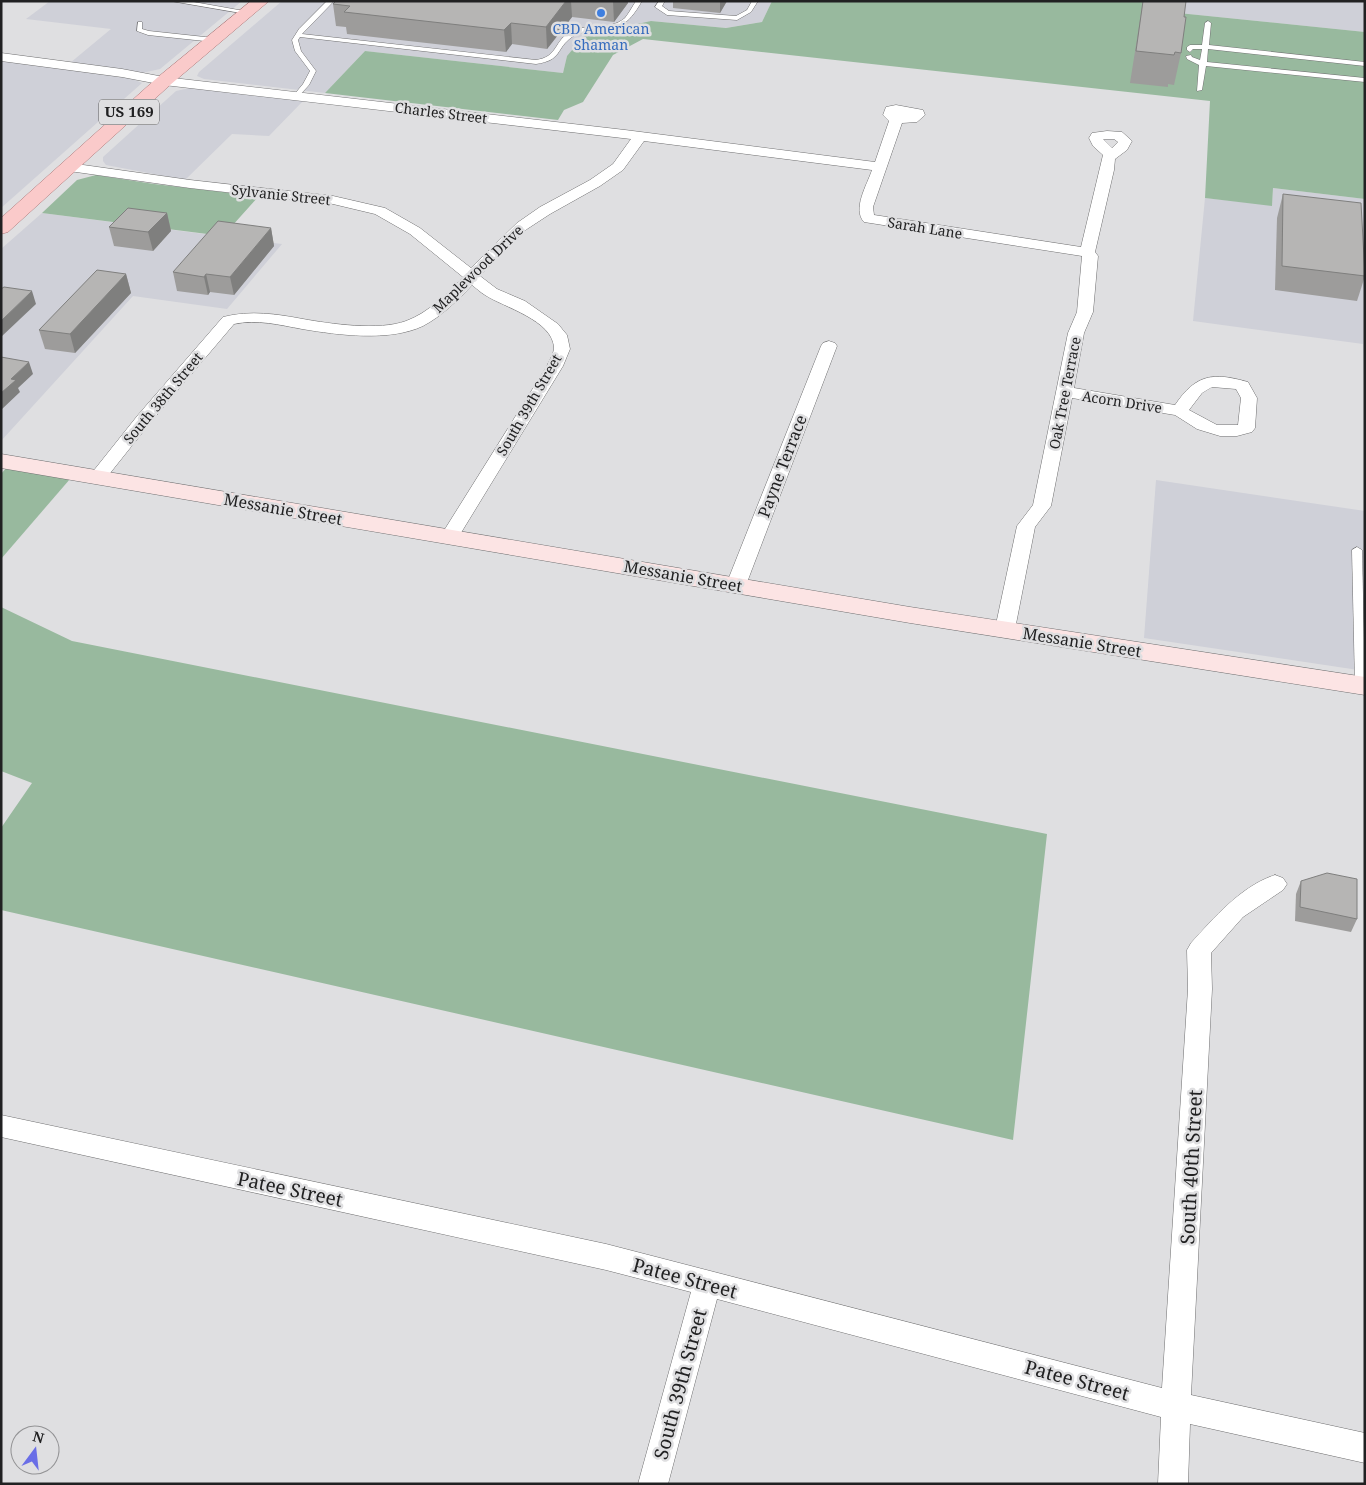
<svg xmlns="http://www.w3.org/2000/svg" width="1366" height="1485" font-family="'Noto Serif',serif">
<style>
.built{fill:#cfd0d8}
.green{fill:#98b99e}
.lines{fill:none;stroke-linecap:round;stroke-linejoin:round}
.lane-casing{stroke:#6f6f70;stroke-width:1}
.street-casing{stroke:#6f6f70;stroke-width:1}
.secondary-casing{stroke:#6f6f70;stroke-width:1}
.primary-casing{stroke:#ab7778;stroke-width:1}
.lane{fill:#fff;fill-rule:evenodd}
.street{fill:#fff;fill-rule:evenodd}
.secondary{fill:#fce4e4;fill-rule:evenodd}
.primary{fill:#facaca;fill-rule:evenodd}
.wall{fill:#9d9c9b}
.shaded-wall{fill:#7f7f7e}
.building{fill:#b6b5b4;stroke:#7f7f7e}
.shop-dot{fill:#3f7fe0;stroke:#dfdfe1;stroke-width:2}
.labels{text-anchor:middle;stroke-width:5;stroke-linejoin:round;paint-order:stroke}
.far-shop-label{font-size:14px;fill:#366cbe;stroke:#dfdfe1}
.far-street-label{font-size:14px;fill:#212122;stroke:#dfdfe1}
.shield{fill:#dfdfe1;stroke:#5a5a5b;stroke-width:1}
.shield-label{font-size:15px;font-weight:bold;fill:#212122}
.street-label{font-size:16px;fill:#212122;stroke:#dfdfe1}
.near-street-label{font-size:19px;fill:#212122;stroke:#dfdfe1}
</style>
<rect width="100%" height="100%" fill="#dfdfe1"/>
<g class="built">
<polygon points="50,1 242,1 160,69 142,73 70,63 111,29 26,19"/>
<polygon points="282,1 772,1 762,22 726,28 651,21 567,56 563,73 365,51 325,93 204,79 197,76 199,72"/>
<polygon points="1150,1 1365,1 1365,32 1149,10"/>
<polygon points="1,59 130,78 142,83 1,208"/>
<polygon points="194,87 304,100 269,136 232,134 185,180 106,165 103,161 103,157 176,91"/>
<polygon points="1273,188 1365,199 1365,427 1363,344 1193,321 1205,198 1272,205"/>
<polygon points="42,213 282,244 227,309 133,296 1,441 1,249"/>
<polygon points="1156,480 1365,511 1365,671 1144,638"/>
</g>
<g class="green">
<polygon points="772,1 1150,1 1149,10 1365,32 1365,199 1273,188 1272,206 1205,198 1210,101 643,39 613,55 583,102 564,110 558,120 325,93 365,51 563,73 567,56 584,36 651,21 726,28 762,22"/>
<polygon points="96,175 154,184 259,196 223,236 42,213 77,180"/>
<polygon points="7,467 70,479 1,559 1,474"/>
<polygon points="1,607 72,641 1047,834 1013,1140 1,910 1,828 32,783 1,771"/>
</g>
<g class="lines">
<g class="lane-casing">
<g id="lane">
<polygon points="171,1 188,1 250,12 247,14"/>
<path d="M 327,1 L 334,1 L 302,34 L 536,60 C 557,57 554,43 568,33 C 585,22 609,32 625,18 C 629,13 632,7 636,1 L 642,1 C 626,28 621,27 591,31 C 584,32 577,33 572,37 C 555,49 563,60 536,64 L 300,37 L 298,40 L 301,51 L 316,71 L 309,85 L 298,97 L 294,97 L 293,96 L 303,84 L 310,71 L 295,51 L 292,40 L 299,29 Z"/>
<polygon points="659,1 665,1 662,6 669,11 736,16 747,10 752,1 758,1 751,12 737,20 667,15 655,7"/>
<polygon points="1208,21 1211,23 1209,45 1365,62 1365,66 1208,49 1207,62 1365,78 1365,82 1206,66 1202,90 1197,91 1199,65 1187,59 1186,56 1191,55 1192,57 1200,60 1202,49 1193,49 1190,52 1187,50 1187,47 1190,45 1202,45 1205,23"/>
<polygon points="138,22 142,22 142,29 149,31 214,38 217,40 214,42 148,35 137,31"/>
<polygon points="1357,547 1362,550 1365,686 1360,689 1355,685 1352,550"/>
</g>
</g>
<g class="street-casing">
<g id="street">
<path d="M 1,53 L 122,69 L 164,77 L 625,130 L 875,162 L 889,121 L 883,115 L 886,107 L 896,105 L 923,110 L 925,115 L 917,122 L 902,123 L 873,207 L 874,215 L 1081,247 L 1103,155 L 1093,146 L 1089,138 L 1092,133 L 1107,131 L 1122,132 L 1132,141 L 1127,150 L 1115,159 L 1114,170 L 1095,252 L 1098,256 L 1093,312 L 1084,333 L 1074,388 L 1175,405 C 1196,374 1213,372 1248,382 L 1257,398 L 1255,428 L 1252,432 L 1237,436 L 1220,436 L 1197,429 L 1175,415 L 1072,398 L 1051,506 L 1035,527 L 1015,629 L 1012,634 L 1005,636 L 998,634 L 995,629 L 1017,526 L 1033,505 L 1068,333 L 1077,312 L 1082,256 L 864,222 C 852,209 867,185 872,170 L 644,141 L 623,170 L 600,186 L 550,214 L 527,229 L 480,276 L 497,289 L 525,301 L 558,324 L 567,335 L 570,349 L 563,366 L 456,541 L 449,543 L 442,541 L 440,537 L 547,366 C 549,361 554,353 554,348 C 553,320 503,307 485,295 C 480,292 476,288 472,285 C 458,300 442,316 423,326 C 389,342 338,335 302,329 C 280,325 257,319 234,324 L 150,423 L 103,482 L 97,483 L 91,482 L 88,478 L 91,474 L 138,415 L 223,317 C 251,310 276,314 303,319 C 331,324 379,331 406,321 C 428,313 447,294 463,277 L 410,234 L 375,214 L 333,204 L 190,188 L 69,171 L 62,167 L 64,164 L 69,163 L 190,180 L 333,196 L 385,208 L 420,228 L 471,268 L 517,223 L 540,207 L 590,180 L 613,164 L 631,139 L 164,85 L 122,77 L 1,61 ZM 1103,139 L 1114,139 L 1118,142 L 1112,148 ZM 1212,387 L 1236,389 L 1241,398 L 1238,425 L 1217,425 L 1189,410 L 1202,393 Z"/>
<polygon points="829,341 835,343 837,346 746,585 743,589 736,591 729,589 726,585 821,346 823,343"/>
<path d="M 1275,875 L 1283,878 L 1287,884 L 1283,890 L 1243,917 L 1211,953 L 1212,989 L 1191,1395 L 1365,1433 L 1365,1463 L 1190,1424 L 1188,1484 L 1158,1484 L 1161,1417 L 717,1299 L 668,1484 L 638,1484 L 691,1292 L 606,1270 L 1,1137 L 1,1115 L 606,1244 L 1162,1388 L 1188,989 L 1187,950 L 1191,943 C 1214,918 1241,886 1275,875 Z"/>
</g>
</g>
<g class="secondary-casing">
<polygon id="secondary" points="1,454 910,607 1365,677 1365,695 910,623 1,468"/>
</g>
<g class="primary-casing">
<polygon id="primary" points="251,1 269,1 170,85 8,232 1,234 1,218 158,77"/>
</g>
<use href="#lane" class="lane"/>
<use href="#street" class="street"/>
<use href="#secondary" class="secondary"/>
<use href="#primary" class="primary"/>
</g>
<g class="wall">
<polygon points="336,1 628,1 628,3 614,22 572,17 547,49 512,44 506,52 347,34 346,27 336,26 333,4"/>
<polygon points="673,1 727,1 720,13 673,8"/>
<polygon points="1143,1 1184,17 1181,53 1174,85 1168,84 1168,87 1130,83"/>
<polygon points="1283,194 1365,276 1357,301 1275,290 1277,218"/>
<polygon points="167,213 171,231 153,251 114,246 109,227"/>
<polygon points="271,228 274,246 234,295 210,292 208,295 177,291 173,272"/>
<polygon points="126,274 131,293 75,353 45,349 39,330"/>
<polygon points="1301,881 1357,919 1351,932 1295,921 1296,894"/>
</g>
<g class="shaded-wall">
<polygon points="566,1 571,1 572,17 547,49 546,27"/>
<polygon points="613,1 628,1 628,3 614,22"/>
<polygon points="720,1 727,1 720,13"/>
<polygon points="511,23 512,44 506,52 504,30"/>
<polygon points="167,213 171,231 153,251 148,232"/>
<polygon points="271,228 274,246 234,295 230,277"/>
<polygon points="126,274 131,293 75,353 70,334"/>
<polygon points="206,274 210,292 208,295 204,277"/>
<polygon points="32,291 36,304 1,337 1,321"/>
<polygon points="29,362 33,374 18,388 20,392 1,410 1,393 11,379"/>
</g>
<g class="building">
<polygon points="336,1 566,1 546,27 511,23 504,30 344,12 350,6 333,4"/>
<polygon points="1143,1 1186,1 1184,17 1186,17 1181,53 1175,52 1174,55 1136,51"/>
<polygon points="1283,194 1361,203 1365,276 1282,266"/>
<polygon points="128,208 167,213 148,232 109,227"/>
<polygon points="218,221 271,228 230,277 206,274 204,277 173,272"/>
<polygon points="97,270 126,274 70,334 39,330"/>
<polygon points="4,287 32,291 1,321 1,289"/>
<polygon points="1,357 29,362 11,379 16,380 1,393"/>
<polygon points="1327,873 1357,879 1357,919 1300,907 1301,881"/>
</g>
<circle class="shop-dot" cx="601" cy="13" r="5"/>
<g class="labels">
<g class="far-shop-label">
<text x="601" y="34">CBD American<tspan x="601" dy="16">Shaman</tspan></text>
</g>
<g class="far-street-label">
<text transform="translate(441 113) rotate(7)" y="5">Charles Street</text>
<text transform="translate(281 195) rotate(6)" y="5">Sylvanie Street</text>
<text transform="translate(925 228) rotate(9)" y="5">Sarah Lane</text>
<text transform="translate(478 269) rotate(-44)" y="5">Maplewood Drive</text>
<text transform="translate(1065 393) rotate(-79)" y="5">Oak Tree Terrace</text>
<text transform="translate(163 398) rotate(-50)" y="5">South 38th Street</text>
<text transform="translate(1122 402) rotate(9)" y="5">Acorn Drive</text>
<text transform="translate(529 405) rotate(-60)" y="5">South 39th Street</text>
</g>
<rect class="shield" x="99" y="99.5" width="60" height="25" rx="4"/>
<g class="shield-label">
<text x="129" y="117">US 169</text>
</g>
<g class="street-label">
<text transform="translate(782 466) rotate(-69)" y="6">Payne Terrace</text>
<text transform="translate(283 509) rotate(10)" y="6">Messanie Street</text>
<text transform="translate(683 576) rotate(10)" y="6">Messanie Street</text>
<text transform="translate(1082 642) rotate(9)" y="6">Messanie Street</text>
</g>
<g class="near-street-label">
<text transform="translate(1191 1167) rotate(-87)" y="7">South 40th Street</text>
<text transform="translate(290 1189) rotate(12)" y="7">Patee Street</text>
<text transform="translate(685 1278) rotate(15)" y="7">Patee Street</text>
<text transform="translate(1077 1380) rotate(15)" y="7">Patee Street</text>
<text transform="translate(680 1384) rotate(-75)" y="7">South 39th Street</text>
</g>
</g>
<rect width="1366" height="1485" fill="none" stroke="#212122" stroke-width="5"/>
<g transform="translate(35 1450) rotate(15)"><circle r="24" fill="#dfdfe1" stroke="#939395"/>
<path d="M0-4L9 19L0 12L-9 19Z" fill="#6a6ee7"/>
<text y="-8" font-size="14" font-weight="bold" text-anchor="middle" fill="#212122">N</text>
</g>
</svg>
